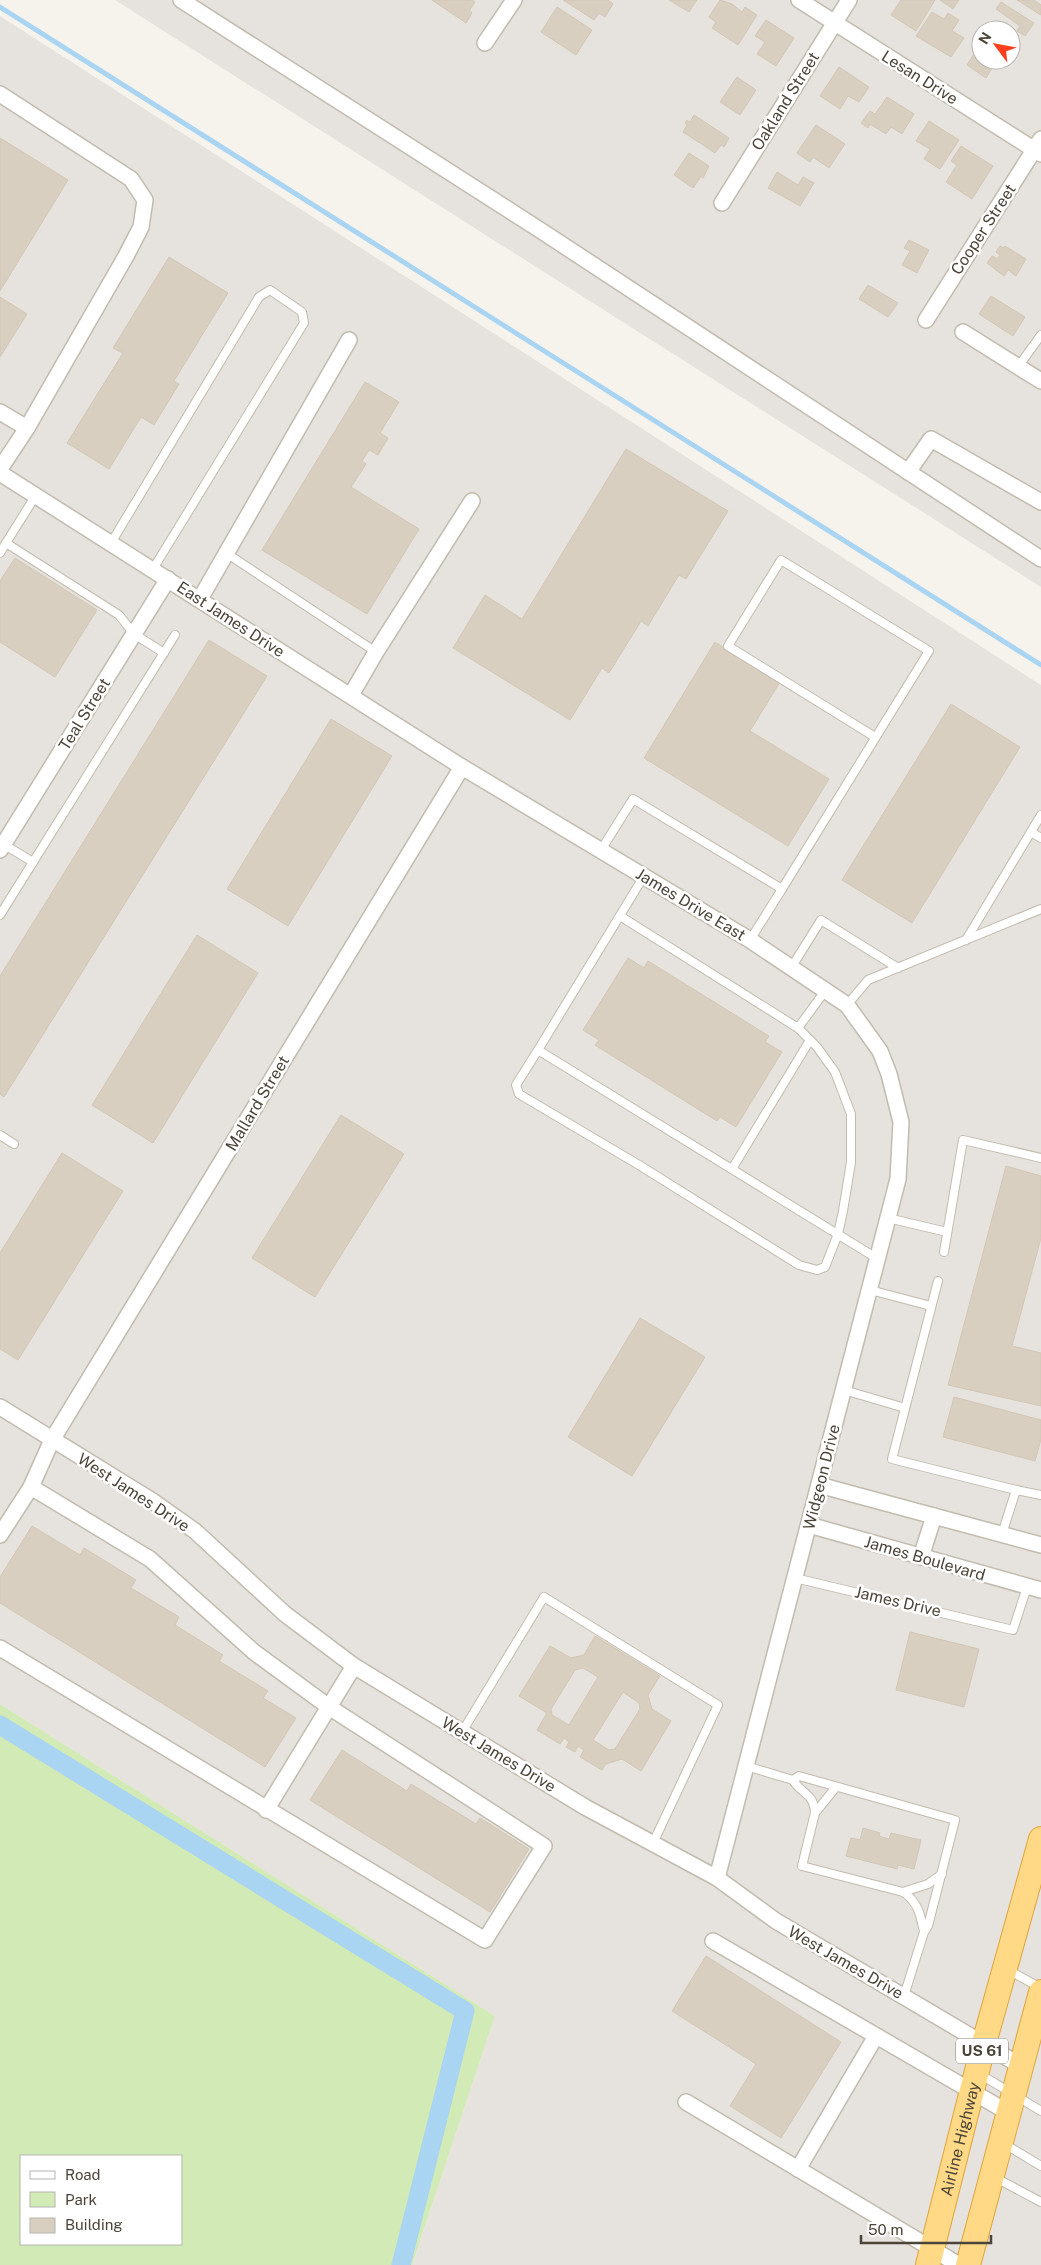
<svg xmlns="http://www.w3.org/2000/svg" width="1041" height="2265" font-family="'Public Sans',sans-serif">
<style>
.industrial{fill:#e6e2dd;fill-rule:evenodd}
.green{fill:#d2eab5;fill-rule:evenodd}
.lines{fill:none;stroke-linecap:round;stroke-linejoin:round}
.stream{stroke:#a9d4f2;stroke-width:5}
.canal{stroke:#a9d4f2;stroke-width:19}
.building{fill:#d8cfc1;stroke:#d3c7b4;fill-rule:evenodd}
.service-casing{stroke:#c2bbae;stroke-width:10}
.minor-casing{stroke:#c2bbae;stroke-width:18}
.trunk-casing{stroke:#e0a43c;stroke-width:26}
.service{stroke:#fff;stroke-width:8}
.minor{stroke:#fff;stroke-width:15}
.trunk{stroke:#ffd985;stroke-width:24}
.labels{text-anchor:middle;stroke-width:5;stroke-linejoin:round;paint-order:stroke}
.shield{fill:#fff;stroke:#817c74;stroke-width:1}
.shield-label{font-size:15px;font-weight:bold;fill:#4b4439}
.street-label{font-size:16px;fill:#4b4439;stroke:#fff}
</style>
<rect width="100%" height="100%" fill="#f6f3ec"/>
<g class="industrial">
<path d="M 115,0 L 1041,0 L 1041,587 ZM 981,30 L 1011,30 L 1011,60 L 981,60 Z"/>
<polygon points="0,16 1041,685 1041,2265 412,2265 495,2016 0,1704"/>
</g>
<path class="green" d="M 0,1704 L 495,2016 L 412,2265 L 0,2265 ZM 21,2156 L 181,2156 L 181,2244 L 21,2244 Z"/>
<g class="lines">
<polyline class="stream" points="0,7 1041,665"/>
<polyline class="canal" points="0,1725 465,2011 401,2265"/>
</g>
<g class="building">
<polygon points="432,0 472,0 475,2 469,11 472,13 466,23"/>
<polygon points="563,0 608,0 613,4 605,17 599,13 594,20"/>
<polygon points="669,0 697,0 689,12"/>
<polygon points="720,0 732,4 742,12 745,7 757,15 738,45 712,28 716,22 709,17"/>
<polygon points="901,0 935,0 916,31 891,15"/>
<polygon points="940,0 959,0 953,9"/>
<polygon points="1017,0 1034,0 1041,5 1041,15"/>
<polygon points="1001,2 1034,23 1025,36 1017,31 1020,26 996,9"/>
<polygon points="557,7 592,30 576,55 541,32"/>
<polygon points="932,12 944,19 948,13 959,20 952,31 964,38 951,57 916,36"/>
<polygon points="766,20 794,38 776,66 757,54 765,42 755,36"/>
<polygon points="981,43 981,60 997,60 986,78 967,65"/>
<polygon points="839,67 869,87 859,102 848,96 840,109 820,96"/>
<polygon points="737,77 756,90 740,115 720,102"/>
<polygon points="887,97 914,114 902,134 891,127 886,134 870,124 868,128 861,123 870,111 875,114"/>
<polygon points="694,115 729,138 724,147 721,145 715,153 683,132 687,125 685,123 687,120 690,122"/>
<polygon points="929,121 959,140 940,169 924,159 930,149 916,141"/>
<polygon points="816,125 845,144 829,168 813,157 810,162 797,153"/>
<polygon points="0,138 68,180 0,291"/>
<polygon points="961,146 993,166 972,199 946,182 957,165 951,161"/>
<polygon points="689,153 709,166 703,178 701,176 693,188 674,175"/>
<polygon points="777,172 798,185 803,177 814,183 800,206 768,188"/>
<polygon points="909,240 929,250 917,273 902,265 910,251 904,248"/>
<polygon points="1000,246 1004,248 1005,246 1026,259 1016,276 1008,270 1004,276 987,263 992,256 997,259 1000,255 996,252"/>
<polygon points="169,257 228,293 174,381 179,384 154,425 141,417 109,469 67,443 123,353 113,348"/>
<polygon points="868,285 898,303 888,317 859,299"/>
<polygon points="991,296 1025,317 1013,336 979,314"/>
<polygon points="0,297 27,314 0,357"/>
<polygon points="365,382 399,402 380,433 388,438 378,455 369,450 362,461 366,464 351,487 419,529 367,614 262,550"/>
<polygon points="626,449 728,511 686,579 679,575 648,626 641,621 609,673 602,668 570,720 453,648 485,595 522,619"/>
<polygon points="15,558 97,610 55,677 0,642 0,581"/>
<polygon points="209,640 267,676 4,1097 0,1094 0,976"/>
<polygon points="715,642 780,682 750,731 829,779 788,846 644,758"/>
<polygon points="951,704 1020,747 912,923 842,880"/>
<polygon points="331,719 392,756 288,926 227,889"/>
<polygon points="197,935 258,973 153,1143 92,1105"/>
<polygon points="628,958 644,968 648,961 769,1036 765,1042 782,1052 736,1127 720,1117 717,1121 595,1045 599,1040 583,1030"/>
<polygon points="341,1115 404,1154 315,1297 252,1258"/>
<polygon points="62,1153 123,1191 18,1360 0,1349 0,1253"/>
<polygon points="1006,1166 1041,1176 1041,1238 1012,1346 1041,1353 1041,1406 948,1385"/>
<polygon points="640,1318 705,1357 632,1476 568,1437"/>
<polygon points="954,1397 1041,1420 1041,1439 1035,1461 943,1437"/>
<polygon points="32,1526 80,1555 84,1548 136,1580 131,1588 179,1617 175,1625 223,1655 219,1661 268,1691 263,1698 296,1718 265,1767 0,1603 0,1577"/>
<polygon points="910,1632 979,1649 964,1707 896,1690"/>
<path d="M 595,1636 L 660,1676 L 648,1695 L 652,1709 L 671,1721 L 641,1771 L 622,1759 L 606,1764 L 602,1770 L 580,1757 L 584,1750 L 578,1746 L 575,1752 L 566,1747 L 569,1742 L 564,1738 L 560,1744 L 537,1730 L 547,1713 L 519,1696 L 550,1646 L 571,1658 L 584,1655 ZM 583,1668 L 598,1677 L 569,1725 L 552,1715 L 551,1709 L 575,1670 ZM 623,1692 L 639,1703 L 640,1709 L 615,1749 L 609,1750 L 593,1740 Z"/>
<polygon points="342,1750 407,1791 411,1784 476,1824 480,1818 529,1849 490,1912 310,1800"/>
<polygon points="863,1828 880,1833 879,1836 889,1839 891,1833 921,1840 914,1869 898,1865 897,1869 846,1856 851,1838 860,1840"/>
<polygon points="706,1956 841,2042 781,2138 730,2106 756,2064 672,2011"/>
</g>
<g class="lines">
<g class="service-casing">
<g id="service">
<polyline points="1018,367 1041,335"/>
<polyline points="6,543 36,495"/>
<polyline points="111,543 259,297 270,290 302,312 304,323 153,569"/>
<polyline points="0,553 6,543 119,615 134,634 164,653"/>
<polyline points="226,553 376,652"/>
<polyline points="1031,832 1041,838"/>
<polyline points="3,844 33,862"/>
<polyline points="601,850 633,799 782,889 750,940"/>
<polyline points="644,876 538,1050 878,1259"/>
<polyline points="782,889 929,651 781,560 728,646 875,737"/>
<polyline points="0,915 175,635"/>
<polyline points="620,916 798,1028 825,991"/>
<polyline points="966,940 1041,815"/>
<polyline points="791,968 821,920 898,968"/>
<polyline points="847,1005 868,980 1041,909"/>
<polyline points="538,1050 516,1085 519,1094 639,1165 799,1265 817,1270 825,1267 838,1234 843,1211 851,1162 851,1114 835,1072 817,1047 798,1028"/>
<polyline points="0,1135 14,1144"/>
<polyline points="732,1169 810,1040"/>
<polyline points="888,1218 947,1232"/>
<polyline points="944,1252 963,1140 1041,1158"/>
<polyline points="938,1281 892,1459 1016,1490"/>
<polyline points="870,1290 931,1306"/>
<polyline points="844,1390 905,1408"/>
<polyline points="1002,1534 1016,1490 1041,1495"/>
<polyline points="795,1578 1013,1630 1027,1587"/>
<polyline points="462,1732 544,1597 718,1705 653,1843"/>
<polyline points="746,1766 793,1780"/>
<polyline points="815,1813 836,1787"/>
<polyline points="903,1892 928,1884 942,1874"/>
<polyline points="1008,1970 1041,1988"/>
<path d="M 904,1996 L 924,1932 L 928,1926 L 955,1820 L 799,1776 L 793,1780 C 801,1794 814,1793 815,1813 L 802,1866 L 903,1892 C 918,1901 921,1917 924,1932"/>
<polyline points="978,2073 1041,2111"/>
<polyline points="1003,2143 1041,2166"/>
<polyline points="994,2177 1041,2202"/>
</g>
</g>
<g class="minor-casing">
<g id="minor">
<polyline points="181,0 540,230 1041,559"/>
<polyline points="799,0 1041,154"/>
<polyline points="485,43 514,0"/>
<polyline points="0,94 131,179 145,200 141,227 126,256 27,428 0,469"/>
<polyline points="722,203 849,0"/>
<polyline points="926,320 1041,139"/>
<polyline points="963,332 1041,381"/>
<polyline points="0,412 27,428"/>
<polyline points="908,472 931,439 1041,502"/>
<polyline points="0,473 462,767 750,940 847,1005 880,1051 889,1074 901,1122 898,1179 717,1878"/>
<polyline points="200,599 349,340"/>
<polyline points="351,695 376,652 472,501"/>
<polyline points="0,850 168,579"/>
<polyline points="0,1407 154,1502 195,1531 285,1614 354,1666 585,1807 717,1878 776,1921 1021,2066"/>
<polyline points="819,1485 1041,1545"/>
<polyline points="31,1487 52,1440 462,767"/>
<polyline points="809,1525 1041,1590"/>
<polyline points="0,1535 31,1487 150,1559 254,1652 329,1707 544,1846 485,1940 0,1648"/>
<polyline points="921,1557 934,1516"/>
<polyline points="266,1810 354,1666"/>
<polyline points="713,1941 1009,2113"/>
<polyline points="686,2102 959,2265"/>
<polyline points="798,2169 876,2036"/>
</g>
</g>
<g class="trunk-casing">
<g id="trunk">
<path id="s1" d="M 928,2265 L 984,2043 L 1041,1839"/>
<polyline points="968,2265 1041,1992"/>
</g>
</g>
<use href="#service" class="service"/>
<use href="#minor" class="minor"/>
<use href="#trunk" class="trunk"/>
</g>
<g class="labels">
<rect class="shield" x="956" y="2038.5" width="52" height="25" rx="4"/>
<g class="shield-label">
<text x="982" y="2056">US 61</text>
</g>
<g class="street-label">
<text transform="translate(920 77) rotate(32)" y="6">Lesan Drive</text>
<text transform="translate(785 101) rotate(-58)" y="6">Oakland Street</text>
<text transform="translate(983 229) rotate(-57)" y="6">Cooper Street</text>
<text transform="translate(231 619) rotate(33)" y="6">East James Drive</text>
<text transform="translate(84 714) rotate(-58)" y="6">Teal Street</text>
<text transform="translate(691 904) rotate(31)" y="6">James Drive East</text>
<text transform="translate(257 1103) rotate(-59)" y="6">Mallard Street</text>
<text transform="translate(821 1477) rotate(-76)" y="6">Widgeon Drive</text>
<text transform="translate(134 1492) rotate(33)" y="6">West James Drive</text>
<text transform="translate(925 1558) rotate(16)" y="6">James Boulevard</text>
<text transform="translate(898 1601) rotate(13)" y="6">James Drive</text>
<text transform="translate(499 1754) rotate(31)" y="6">West James Drive</text>
<text transform="translate(846 1962) rotate(30)" y="6">West James Drive</text>
<text dy="6" stroke="none"><textPath href="#s1" startOffset="130">Airline Highway</textPath></text>
</g>
</g>
<rect x="20" y="2155" width="162" height="90" fill="#ffffff" stroke="#b7b4b0"/>
<rect x="30" y="2171" width="25" height="8" fill="#ffffff" stroke="#b7b4b0"/>
<text x="65" y="2180" font-size="15" fill="#4b4439">Road</text>
<rect x="30" y="2192" width="25" height="15" fill="#d2eab5" stroke="#b7b4b0"/>
<text x="65" y="2205" font-size="15" fill="#4b4439">Park</text>
<rect x="30" y="2218" width="25" height="15" fill="#d8cfc1" stroke="#b7b4b0"/>
<text x="65" y="2230" font-size="15" fill="#4b4439">Building</text>
<g transform="translate(996 45) rotate(302)"><circle r="24" fill="#ffffff" stroke="#b7b4b0"/>
<path d="M0-4L9 19L0 12L-9 19Z" fill="#fc3f1d"/>
<text y="-8" font-size="14" font-weight="bold" text-anchor="middle" fill="#4b4439">N</text>
</g>
<path d="M861 2235v8h130v-8" fill="none" stroke="#4b4439" stroke-width="2.5"/>
<text x="868" y="2235" font-size="15" fill="#4b4439" stroke="#ffffff" stroke-width="4" paint-order="stroke">50 m</text>
</svg>
